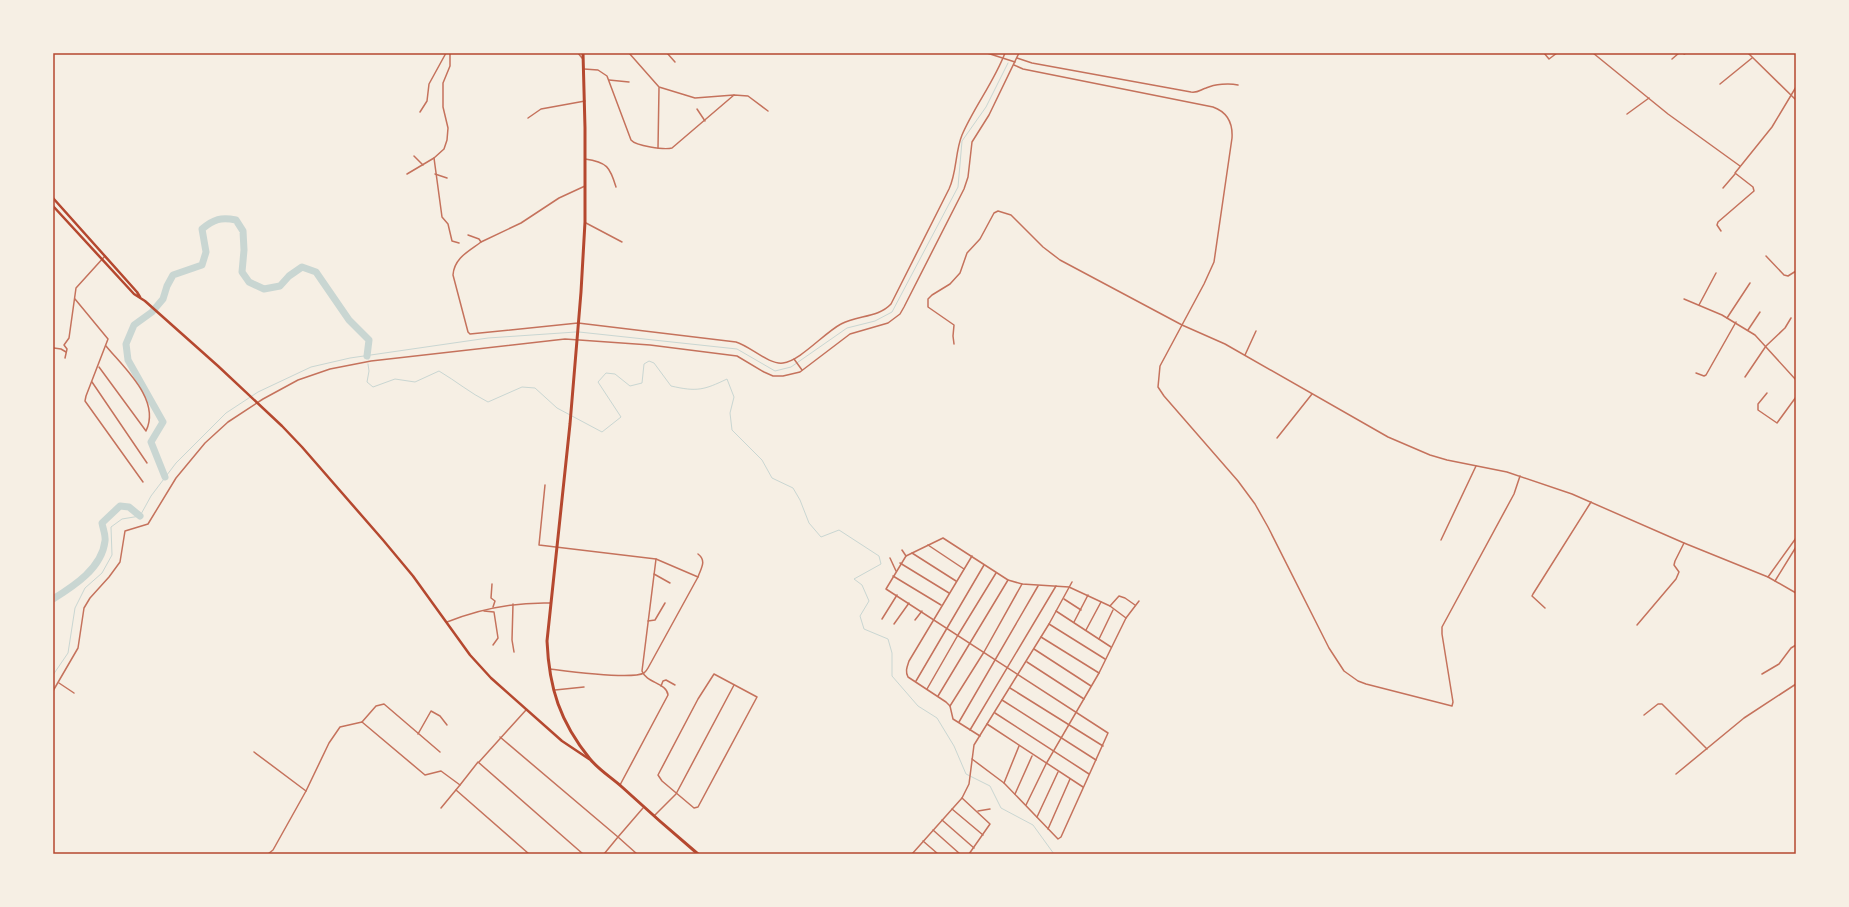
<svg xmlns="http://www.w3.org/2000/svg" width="1849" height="907" font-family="'Source Sans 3',sans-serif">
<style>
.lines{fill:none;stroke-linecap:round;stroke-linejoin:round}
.stream{stroke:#c9d6d2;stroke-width:1}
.river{stroke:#c9d6d2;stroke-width:7}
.minor{stroke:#c5725c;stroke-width:1.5}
.secondary{stroke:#b5482f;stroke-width:2.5}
.trunk{stroke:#b5482f;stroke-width:3}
.neatline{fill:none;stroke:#b5482f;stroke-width:1.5}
</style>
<rect width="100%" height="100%" fill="#f6efe4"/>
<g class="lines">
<g class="stream">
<polyline points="579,332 737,349 775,371 791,367 847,328 875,321 892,312 958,187 962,141 986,107 1008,63"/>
<path d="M 368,364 L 369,371 L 367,382 L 373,387 L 395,379 L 415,382 L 439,371 C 456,381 470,393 488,402 L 522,387 L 535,388 L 557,408 L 602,432 L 621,417 L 598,382 L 606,373 L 615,374 L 630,386 L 642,383 L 644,364 L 649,361 L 654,363 L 671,386 C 697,392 704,390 727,379 L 734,397 L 730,413 L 732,430 L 762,460 L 772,478 L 793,488 L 800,500 L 809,523 L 821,537 L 839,530 L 879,556 L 881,564 L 854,579 L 862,585 L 869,601 L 860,616 L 864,629 L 888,639 L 892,653 L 892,676 L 918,706 L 937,718 L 954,746 L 966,774 L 990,786 L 1001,808 L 1033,825 L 1054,854"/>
<polyline points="53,675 68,653 75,608 85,588 102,573 112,555 111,527 122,519 140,516 151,496 176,463 226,413 258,392 311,367 350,358 488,338 576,332"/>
</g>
<g class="river">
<path d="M 165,477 L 151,442 L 163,422 L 128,360 L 126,344 L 134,325 L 152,312 L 163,299 L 167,286 L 173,275 L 202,265 L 206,252 L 202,229 C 214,219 221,217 236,220 L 243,231 L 244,250 L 242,272 L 249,282 L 264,289 L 280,286 L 289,276 L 302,267 L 316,272 L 349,320 L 369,340 L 367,356"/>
<path d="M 53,599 C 74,586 102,568 105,541 C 106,536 103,529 102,523 L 120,506 L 129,507 L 140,516"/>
</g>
<g class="minor">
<polyline points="450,53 450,66 443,83 443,107 448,128 447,140 444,149 434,158 442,217 448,224 452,241 459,243"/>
<polyline points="578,53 582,58"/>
<polyline points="629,53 659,87 695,98 734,95 748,96 768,111"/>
<polyline points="667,53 675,62"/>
<polyline points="987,53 1015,62"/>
<polyline points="1544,53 1549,59 1557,53"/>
<polyline points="1593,53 1668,114 1740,166"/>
<polyline points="1748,53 1796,100"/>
<polyline points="1684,54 1686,53"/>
<path d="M 1017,58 L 1032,63 L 1191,92 C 1198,93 1200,90 1206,88 C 1215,84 1229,83 1238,85"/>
<polyline points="1672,59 1679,53"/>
<path d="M 1014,65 L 1023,69 L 1213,107 C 1227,112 1233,122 1232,138 L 1214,262 L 1204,284 L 1160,366 L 1158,387 L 1164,396 L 1238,481 L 1255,504 L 1268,527 L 1329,648 L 1344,671 L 1358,681 L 1366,684 L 1452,706 L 1453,702 L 1442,634 L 1442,627 L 1514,494 L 1520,476"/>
<path d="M 584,69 L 598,70 L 607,76 L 631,140 C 636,146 664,150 672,148 L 734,95"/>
<polyline points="609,80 629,82"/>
<polyline points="1720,84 1752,58"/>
<polyline points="697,109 705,121"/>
<polyline points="420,112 427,101 429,84 446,53"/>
<polyline points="1627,114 1649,98"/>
<polyline points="528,118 541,109 585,101"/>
<polyline points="658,148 659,88"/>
<polyline points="414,156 423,165"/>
<path d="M 585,159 C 607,162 610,167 616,187"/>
<polyline points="407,174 434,158"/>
<polyline points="435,174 447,178"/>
<polyline points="1723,188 1735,174"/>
<polyline points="586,223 622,242"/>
<polyline points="1721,231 1717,225 1718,222 1754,191 1753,187 1735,173 1772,127 1796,87"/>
<polyline points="468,235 479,239 481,242 521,223 559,198 585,186"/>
<path d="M 481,242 C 469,251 454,258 453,275 L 468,332 L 470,334 L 578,323 L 736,342 C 750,346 769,365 783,363 C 800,361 824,333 841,324 C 857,315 878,318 891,304 L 949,189 C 957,172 955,152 962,135 C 974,107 994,82 1005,53"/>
<polyline points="1766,256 1784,275 1788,276 1796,271"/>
<polyline points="75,299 108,339 86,396 85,401 143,482"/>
<polyline points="1684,299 1722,315 1755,335 1796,380"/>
<polyline points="1699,305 1716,273"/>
<polyline points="1727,318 1750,283"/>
<polyline points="1748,330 1760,312"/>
<polyline points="954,344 953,336 954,325 928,307 928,299 932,295 950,284 960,273 967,253 980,239 994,213 998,211 1011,215 1043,247 1060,260 1182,325 1225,344 1388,437 1430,455 1447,460 1507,472 1572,494 1684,543 1768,577 1796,593"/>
<polyline points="54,348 61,349 66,352"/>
<polyline points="1245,355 1256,331"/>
<polyline points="65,358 67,349 64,345 69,338 76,288 105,256"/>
<polyline points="794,359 802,370"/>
<path d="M 99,367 L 146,431 C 161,400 124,368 106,346"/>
<polyline points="1696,373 1704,376 1706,375 1736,322"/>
<polyline points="1745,377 1766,346 1785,328 1791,318"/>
<polyline points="92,382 147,463"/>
<polyline points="1767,393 1758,404 1758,410 1777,423 1796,397"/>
<polyline points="1277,438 1312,394"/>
<path d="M 545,485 L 539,545 L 656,559 L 642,671 C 646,683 667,683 668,695 L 620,785"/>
<polyline points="1441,540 1476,466"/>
<polyline points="928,545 964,569"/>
<polyline points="902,550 906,556"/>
<polyline points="912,553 956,581"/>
<path d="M 972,556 L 909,661 C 907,667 905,671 908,677 L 946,702 L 950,706 L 953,719 L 980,736"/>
<polyline points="890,558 896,571"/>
<polyline points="900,563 949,593"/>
<polyline points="654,574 670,583"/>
<polyline points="893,576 941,605"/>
<path d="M 698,577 C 701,568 707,561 698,554"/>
<polyline points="1768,577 1796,538"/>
<polyline points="1775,581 1796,547"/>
<polyline points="492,584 491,598 495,601 493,607"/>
<polyline points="1064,599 1081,610"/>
<polyline points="513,604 512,640 514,652"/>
<polyline points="1110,606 1119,596 1125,598 1135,605"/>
<polyline points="1545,608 1532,596 1533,594 1591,502"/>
<polyline points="484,611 494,612 498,638 493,645"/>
<polyline points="1056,611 1111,647"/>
<polyline points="882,619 897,595"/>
<polyline points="915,620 922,611"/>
<polyline points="648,621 655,620 665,603"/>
<path d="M 447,622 C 482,608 514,602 551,603"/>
<polyline points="1074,622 1088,595"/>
<polyline points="894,624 909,603"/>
<polyline points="1049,624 1105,659"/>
<polyline points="1637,625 1676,579 1679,572 1674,565 1675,561 1684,543"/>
<polyline points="1086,630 1101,602"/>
<polyline points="1041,637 1099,673"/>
<polyline points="1099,639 1113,610"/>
<polyline points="1034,649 1091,686"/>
<polyline points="1027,662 1084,699"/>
<path d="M 550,669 C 566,671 631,680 644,673 C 645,672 647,670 648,668 L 698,577 L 656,559"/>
<polygon points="714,674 757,697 698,807 694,808 662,781 658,775 698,699"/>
<polyline points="1762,674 1779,664 1791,648 1796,645"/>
<polyline points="916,681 984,565"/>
<polyline points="59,683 74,693"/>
<polyline points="661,686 663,681 666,680 675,685"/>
<polyline points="1010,688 1103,746"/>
<polyline points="927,689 958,635 996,573"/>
<polyline points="555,690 584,687"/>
<polyline points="53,691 78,648 84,608 90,598 109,577 120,562 125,531 148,524 176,478 205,443 228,422 263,399 298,380 330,369 371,361 565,339 650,345 737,356 764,372 773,376 783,376 800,372 850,334 888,323 900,314 904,307 964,189 968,177 972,142 989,115 1019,53"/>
<polyline points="938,696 1008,580"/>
<polyline points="1002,700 1096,760"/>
<polyline points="950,706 984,652 1022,584"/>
<polyline points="995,713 1089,774"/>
<polyline points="1644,715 1658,704 1662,704 1707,749"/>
<polyline points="362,722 376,706 384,704 440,752"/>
<polyline points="959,722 1038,586"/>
<polyline points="987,724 1083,787"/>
<polyline points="970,730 1056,586"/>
<polyline points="418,734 431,711 440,716 447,725"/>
<polyline points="500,737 618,837 604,854"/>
<polyline points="254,752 306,791"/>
<polyline points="972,759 1004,783 1058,839 1061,837 1108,733 886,589 906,556 943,538 1008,580 1022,584 1069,587 1110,606 1126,618"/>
<polyline points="479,762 526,710"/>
<polyline points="1676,774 1744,718 1796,684"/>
<polyline points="1004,783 1019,746"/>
<polyline points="456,790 529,854"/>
<polyline points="1015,794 1032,756"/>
<polyline points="962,798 990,824 969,854"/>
<polyline points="1026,805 1046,764 1099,673 1126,618 1139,601"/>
<polyline points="441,808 460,785"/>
<polyline points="952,809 983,835"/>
<polyline points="978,811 990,809"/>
<polyline points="654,816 676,794 734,685"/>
<polyline points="1037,817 1058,772"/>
<polyline points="942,820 974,848"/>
<polyline points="1048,829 1070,779"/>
<polyline points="933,830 960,854"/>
<polyline points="923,841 938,854"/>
<polyline points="268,854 273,850 306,791 329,743 340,727 362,722 425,775 441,771 460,785 478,762 583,854"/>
<polyline points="637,854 618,837 643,808"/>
<polyline points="912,854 962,798 969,784 974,745 1049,624 1072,582"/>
</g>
<g class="secondary">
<polyline points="53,198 137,292 140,297"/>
<polyline points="53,206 134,294 145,301 218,366 282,426 302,447 383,540 413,576 470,655 491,678 562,741 589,759"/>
</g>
<path class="trunk" d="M 583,53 L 585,128 L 585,222 L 581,292 L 570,424 L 547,641 C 549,688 560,722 590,759 C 599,770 612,778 622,787 C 647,810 672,832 698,854"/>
</g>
<rect width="1849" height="907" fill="none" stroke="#f6efe4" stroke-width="108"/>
<rect x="54" y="54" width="1741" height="799" class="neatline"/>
</svg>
